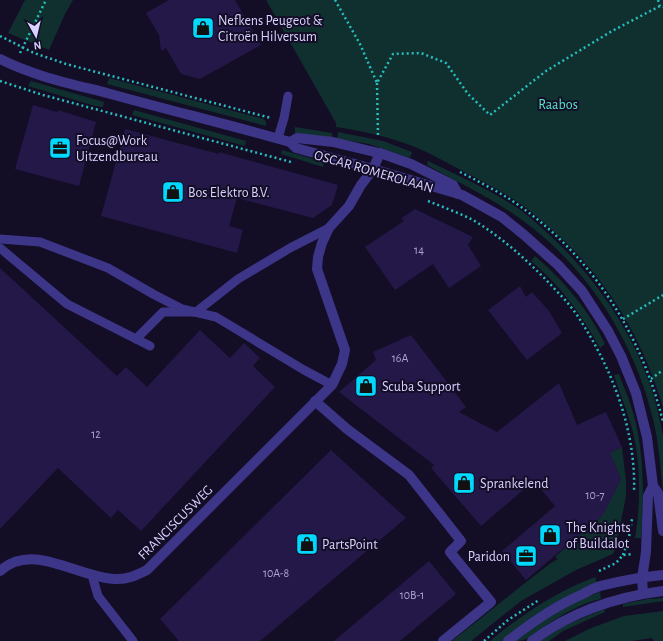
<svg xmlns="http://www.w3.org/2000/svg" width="663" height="641" font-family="'Alegreya Sans',sans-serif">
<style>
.green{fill:#103030}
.building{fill:#241848}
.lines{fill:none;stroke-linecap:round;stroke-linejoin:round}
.path{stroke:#27bebc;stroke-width:2.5;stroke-dasharray:2 3;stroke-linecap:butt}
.service{stroke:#3c3588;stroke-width:9}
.minor{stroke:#3c3588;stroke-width:10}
.tertiary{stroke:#3c3588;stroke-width:10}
.labels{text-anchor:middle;stroke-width:4;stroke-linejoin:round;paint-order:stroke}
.number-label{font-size:12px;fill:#aca4d1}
.poi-label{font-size:14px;fill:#d9d2ff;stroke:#130d26;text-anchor:start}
.park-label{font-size:14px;fill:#56e7ca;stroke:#130d26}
.street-label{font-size:14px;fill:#d9d2ff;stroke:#130d26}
</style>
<rect width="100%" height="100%" fill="#130d26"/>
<g class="green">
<polygon points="25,0 73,0 65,14 49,50 8,33"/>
<path d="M 266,0 L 663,0 L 663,408 C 642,335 602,270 543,222 C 536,216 530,210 522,205 C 502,191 480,180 459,169 C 445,162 430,153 415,147 C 390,137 363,131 336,127 L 336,123 Z"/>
<polygon points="109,78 264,119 266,122 266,126 107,84"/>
<polygon points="31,81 104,102 103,107 95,106 28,86"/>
<polygon points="134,110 246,141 245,146 132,115"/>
<polygon points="295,127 332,133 332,138 295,133"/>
<polygon points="338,132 383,141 412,152 410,158 369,144 337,139"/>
<polygon points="282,150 324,162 323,167 281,154"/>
<path d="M 428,161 C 459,176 491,190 519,209 C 533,219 545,231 558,243 C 611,295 651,362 663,436 C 663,454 663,473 663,491 C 660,467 659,442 653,419 C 634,340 587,267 522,220 C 492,198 459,183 427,165 Z"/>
<path d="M 535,256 C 564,281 589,310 605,344 L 600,348 C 581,314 561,286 531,261 Z"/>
<path d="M 619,374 C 622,384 627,393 630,403 C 645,446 644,493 641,538 L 635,538 C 641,504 641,459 631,425 C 626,408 619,391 614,375 Z"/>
<polygon points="622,447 626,481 626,496 616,547 613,554 576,570 521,601 471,641 452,641 525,583 551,563 558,559 555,557 575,539 603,514 621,479 612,458 609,453"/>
<path d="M 595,577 L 597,583 L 530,619 L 502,641 L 490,641 C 521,615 556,592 595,577 Z"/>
<path d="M 600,592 L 601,599 C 582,603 565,613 548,624 C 536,631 530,641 516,641 C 541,620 569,603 600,592 Z"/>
<polygon points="663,598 663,601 623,607 623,604 648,599"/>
<polygon points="604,609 605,612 563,631 549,641 540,641 564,626"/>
<polygon points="663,611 663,641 654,641 652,638 632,641 565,641 591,628 624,616"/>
</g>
<g class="building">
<polygon points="169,0 235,0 261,45 200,79 181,74 166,48 161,51 159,35 146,13"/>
<polygon points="33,105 57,112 58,110 96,122 79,186 15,169"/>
<polygon points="125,129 219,154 219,152 338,185 332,205 313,218 237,198 229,226 243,230 237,253 101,216"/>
<polygon points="415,209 473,237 468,245 481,266 449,288 433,264 395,290 365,247 404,221 402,218"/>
<polygon points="0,268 117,376 126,367 147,387 200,330 230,358 244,343 260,358 253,366 275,387 141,531 118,510 111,518 58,468 0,529"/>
<polygon points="520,286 526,297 532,292 549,311 562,333 527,360 488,310"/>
<polygon points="411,335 466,407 459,412 497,432 559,383 577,425 606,412 622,447 610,453 621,479 603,515 526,580 502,551 555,506 534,481 481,526 431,468 434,465 339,392 376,360 373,352"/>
<polygon points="331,450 406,518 260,641 179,641 160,619"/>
<polygon points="429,561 456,594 400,641 334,641"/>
</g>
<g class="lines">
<g class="path">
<polyline points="335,0 360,44 377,83 393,54 421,53 446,63 468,94 490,115 546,71 612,31 660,6 663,7"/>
<polyline points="658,0 660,6"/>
<polyline points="0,36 34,53 66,64 271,118"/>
<polyline points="20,53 46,0"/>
<polyline points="0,81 43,95 291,162"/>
<polyline points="377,83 378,137"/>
<path d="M 460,172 C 476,180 493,189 508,198 C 588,250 641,331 663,422"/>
<path d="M 428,201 C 443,207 459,213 473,220 C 503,238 528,261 552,286 C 558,293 565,299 570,306 C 577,314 582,323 587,331 C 616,379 636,436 634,492"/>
<polyline points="623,319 663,295"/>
<polyline points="651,379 663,370"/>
<polyline points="623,555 629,537 632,519"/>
<polyline points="599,571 616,563 623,555 633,554"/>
<polyline points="484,641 508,620 539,600"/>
</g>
<g class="service">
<polyline points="278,138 284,118 288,96"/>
<polyline points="0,239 40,242 108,268 153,294 182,309 216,317 304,370 332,385"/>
<polyline points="0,248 67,304 150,346"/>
<polyline points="136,339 163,312 196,312 238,279 290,248 329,228"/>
<polyline points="92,575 98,596 133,641"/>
</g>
<g class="minor">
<path d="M 0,59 C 33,76 72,84 107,93 C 168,110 230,125 290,142 L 296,148 L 373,169 L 462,195 L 502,217 L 523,234 L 558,265 L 582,291 L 608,331 L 621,356 L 636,393 L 647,437 L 653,486 L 648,496 L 646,552 L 642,578 L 643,593"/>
<polyline points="290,142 297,138 333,142 383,154 411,164 453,185 458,194"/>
<polyline points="315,401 347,429 409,475 461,541 450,552 491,602 443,641"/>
<polyline points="653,486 658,493 663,531"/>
<path d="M 0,571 C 33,541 78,578 115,579 C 127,580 137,575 147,570 L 332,385 L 342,364 L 345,350 L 317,269 L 318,257 L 322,243 L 329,228 L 349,206 L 361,185 L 373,169 L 380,153"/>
</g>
<g class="tertiary">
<path d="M 508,641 C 532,622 555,606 583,594 C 588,591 594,588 600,586 C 620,581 642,577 663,575"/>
<path d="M 532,641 C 571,612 615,597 663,591"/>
</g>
</g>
<defs>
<g id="shop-square" transform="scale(1.15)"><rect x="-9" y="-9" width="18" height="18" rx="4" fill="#00d8fd" stroke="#130d26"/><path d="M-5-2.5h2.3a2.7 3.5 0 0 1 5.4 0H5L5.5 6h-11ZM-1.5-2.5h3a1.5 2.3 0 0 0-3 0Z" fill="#111"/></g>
<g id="office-square" transform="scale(1.15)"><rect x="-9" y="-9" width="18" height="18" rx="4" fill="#00d8fd" stroke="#130d26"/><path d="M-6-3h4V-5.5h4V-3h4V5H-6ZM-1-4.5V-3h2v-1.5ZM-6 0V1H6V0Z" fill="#111"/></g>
</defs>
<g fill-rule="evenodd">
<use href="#shop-square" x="203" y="28"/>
<use href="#office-square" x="60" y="148"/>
<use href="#shop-square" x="173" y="192"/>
<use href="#shop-square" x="366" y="386"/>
<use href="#shop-square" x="464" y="483"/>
<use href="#shop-square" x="550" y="535"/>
<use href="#shop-square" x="307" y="544"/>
<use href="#office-square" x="526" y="556"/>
</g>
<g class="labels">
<g class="number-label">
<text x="419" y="254">14</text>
<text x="400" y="362">16A</text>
<text x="96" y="438">12</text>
<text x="595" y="499">10-7</text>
<text x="276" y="577">10A-8</text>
<text x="412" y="599">10B-1</text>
</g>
<g class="poi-label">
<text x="218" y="25">Nefkens Peugeot &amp;<tspan x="218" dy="16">Citroën Hilversum</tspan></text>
<text x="76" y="145">Focus@Work<tspan x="76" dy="16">Uitzendbureau</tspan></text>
<text x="188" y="197">Bos Elektro B.V.</text>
<text x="382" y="391">Scuba Support</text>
<text x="480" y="488">Sprankelend</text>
<text x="566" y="532">The Knights<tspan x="566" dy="16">of Buildalot</tspan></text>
<text x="322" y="549">PartsPoint</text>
<text x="510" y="561" text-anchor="end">Paridon</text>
</g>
<g class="park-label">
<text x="558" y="109">Raabos</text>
</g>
<g class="street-label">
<text transform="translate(374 171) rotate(16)" y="5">OSCAR ROMEROLAAN</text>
<text transform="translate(175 522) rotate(-45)" y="5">FRANCISCUSWEG</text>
</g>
</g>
<g transform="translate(36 36) rotate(172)" stroke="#130d26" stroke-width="3" paint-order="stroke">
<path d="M0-3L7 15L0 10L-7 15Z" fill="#d9d2ff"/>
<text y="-6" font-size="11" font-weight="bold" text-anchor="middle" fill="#d9d2ff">N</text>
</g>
</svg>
